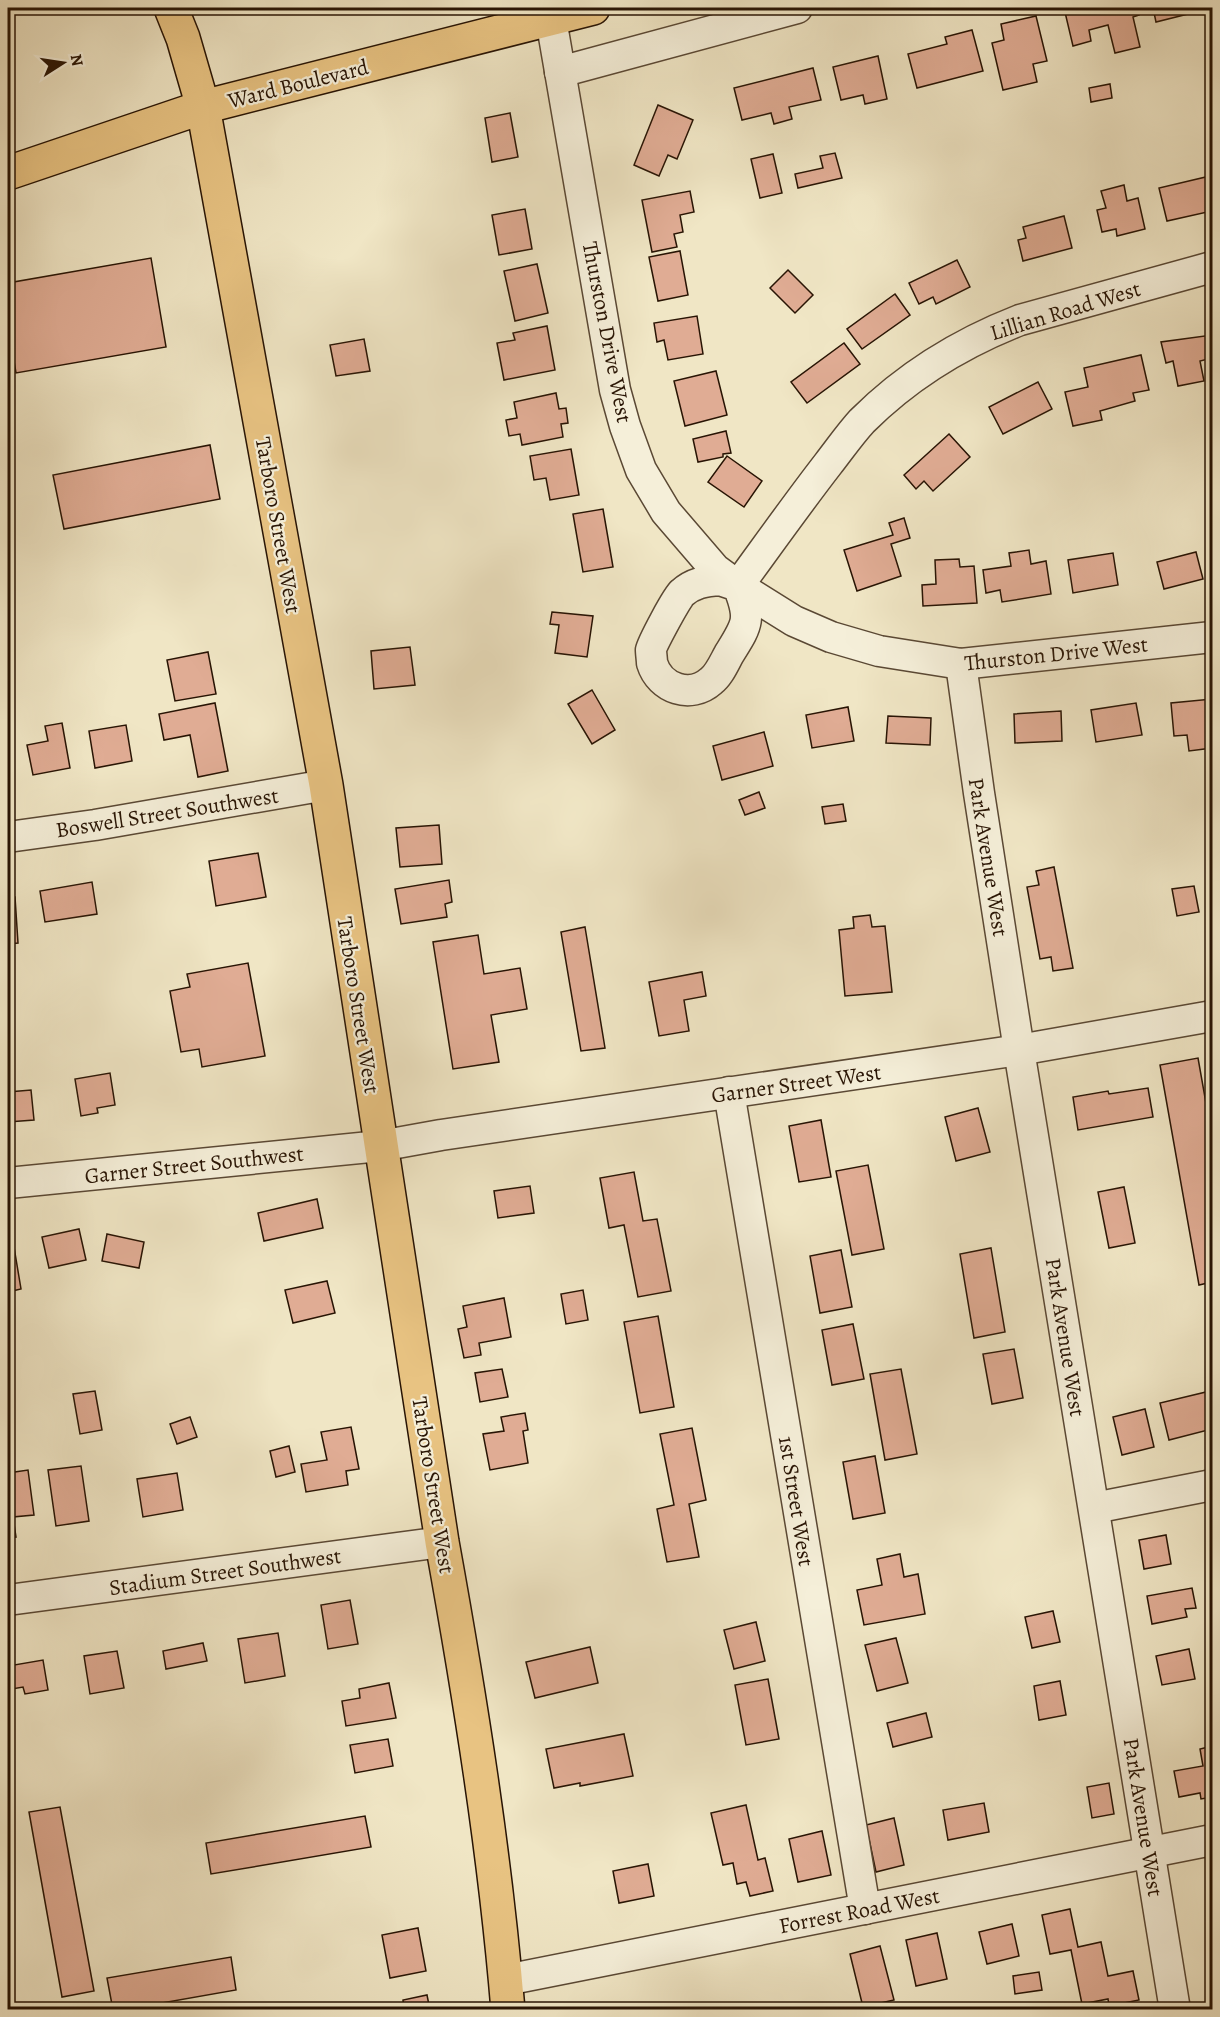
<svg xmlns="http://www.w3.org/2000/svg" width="1220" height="2017" font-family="Alegreya,serif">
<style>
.building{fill:#e0ac94;stroke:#281404;stroke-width:1.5}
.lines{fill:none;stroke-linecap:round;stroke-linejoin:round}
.minor-casing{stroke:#5a4834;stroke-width:33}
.major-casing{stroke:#281404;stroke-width:36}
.minor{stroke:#f5efd9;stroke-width:30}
.major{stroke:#e8c382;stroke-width:33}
.labels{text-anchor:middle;stroke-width:4.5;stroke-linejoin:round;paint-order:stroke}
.street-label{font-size:22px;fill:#281404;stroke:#f5efd9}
</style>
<rect width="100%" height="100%" fill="#f0e6c5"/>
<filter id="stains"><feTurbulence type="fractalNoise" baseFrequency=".00333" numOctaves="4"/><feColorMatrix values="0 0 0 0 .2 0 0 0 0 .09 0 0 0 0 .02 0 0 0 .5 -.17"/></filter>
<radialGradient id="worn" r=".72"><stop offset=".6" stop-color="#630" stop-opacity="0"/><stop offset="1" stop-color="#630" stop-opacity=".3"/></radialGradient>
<g class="building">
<polygon points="1064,8 1137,8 1139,15 1133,17 1140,47 1115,53 1108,25 1089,30 1091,41 1073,46"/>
<polygon points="1153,8 1212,8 1156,22"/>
<polygon points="1036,16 1047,61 1033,64 1037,82 1003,90 992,43 1004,40 1001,24"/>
<polygon points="972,30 983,71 917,88 908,54 947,44 945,37"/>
<polygon points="878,56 887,99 865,104 863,95 841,100 833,67"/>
<polygon points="813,68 821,100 789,107 792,119 774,124 771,113 742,120 734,88"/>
<polygon points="1110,84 1112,98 1091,102 1089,88"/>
<polygon points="658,105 693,120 677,159 668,155 659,176 634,165"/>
<polygon points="510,113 518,157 492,162 485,118"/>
<polygon points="835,153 842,178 798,188 795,174 823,168 820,156"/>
<polygon points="773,154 782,193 760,198 751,159"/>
<polygon points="1210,176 1212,187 1212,211 1167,221 1159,188"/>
<polygon points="1124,185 1127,201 1138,198 1145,229 1117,236 1116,229 1102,232 1097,210 1106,208 1101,191"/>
<polygon points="690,191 694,212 680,215 683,232 674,234 677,247 652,252 642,200"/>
<polygon points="525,209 532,249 499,255 492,215"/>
<polygon points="1064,216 1072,248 1023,261 1018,240 1026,238 1023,227"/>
<polygon points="680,251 688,295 658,301 649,257"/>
<polygon points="151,258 166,347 16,373 8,326 8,283"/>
<polygon points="957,260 970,287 936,304 933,297 919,304 909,283"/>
<polygon points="537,264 548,313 515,321 504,271"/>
<polygon points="788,270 813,295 795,313 770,288"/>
<polygon points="895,294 910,315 862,349 847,329"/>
<polygon points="697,316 703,354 668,360 664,340 657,342 654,323"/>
<polygon points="547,326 555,370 504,380 497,343 515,340 513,333"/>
<polygon points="1212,335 1212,358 1200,361 1204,381 1178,386 1173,361 1166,363 1161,342"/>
<polygon points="364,339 370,371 336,376 330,345"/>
<polygon points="844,343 860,364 807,403 791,382"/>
<polygon points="1141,355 1149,390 1133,393 1135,401 1100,411 1102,420 1073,426 1065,392 1088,387 1084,368"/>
<polygon points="716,371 727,415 685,426 674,381"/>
<polygon points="1038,382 1052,409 1003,434 989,407"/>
<polygon points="556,393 559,409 566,408 568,423 561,424 563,437 522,445 520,434 509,436 506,420 517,418 514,402"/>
<polygon points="726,431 731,453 723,454 723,457 698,462 693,439"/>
<polygon points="949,434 970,457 933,491 924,481 916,489 904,475"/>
<polygon points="210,445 220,499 64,529 53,475"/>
<polygon points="571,449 579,495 550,500 546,478 534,480 530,456"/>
<polygon points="727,456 762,481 744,507 708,482"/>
<polygon points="603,509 613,567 583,572 573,514"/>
<polygon points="904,518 910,538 891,544 901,576 857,591 844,550 893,535 889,523"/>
<polygon points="1029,550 1031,564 1046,561 1051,594 1002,602 1000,590 986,593 983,570 1011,566 1009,553"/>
<polygon points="1196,552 1203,579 1164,589 1157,562"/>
<polygon points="1113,553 1118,585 1073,593 1068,560"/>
<polygon points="959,559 960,567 974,566 977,603 923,606 922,585 936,584 935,560"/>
<polygon points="552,612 593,616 587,657 555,653 559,625 550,624"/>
<polygon points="410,647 415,685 374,689 371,651"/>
<polygon points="208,652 216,694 175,701 167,660"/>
<polygon points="592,690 615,730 592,744 568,704"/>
<polygon points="1212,699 1212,748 1189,751 1187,735 1174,736 1171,703"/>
<polygon points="215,703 228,771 198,777 190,735 164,740 159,714"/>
<polygon points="1136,703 1142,735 1096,742 1091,710"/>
<polygon points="848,707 854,741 812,748 806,715"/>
<polygon points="1061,711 1062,741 1015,743 1014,714"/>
<polygon points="888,716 931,718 930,745 886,743"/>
<polygon points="62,723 70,768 33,775 27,745 48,741 45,726"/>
<polygon points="126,725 132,761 95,768 89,731"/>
<polygon points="764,732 773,766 722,780 713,746"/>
<polygon points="759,792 765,808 745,815 739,800"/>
<polygon points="843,804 846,821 825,824 822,807"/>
<polygon points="439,825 442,864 400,867 396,828"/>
<polygon points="258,853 266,897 216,906 209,861"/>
<polygon points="1054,867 1073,968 1053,971 1051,957 1040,959 1027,887 1039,885 1036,871"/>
<polygon points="449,880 452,902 445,904 447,917 401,924 395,889"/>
<polygon points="92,882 97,914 45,922 40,891"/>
<polygon points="1194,886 1199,912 1177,916 1172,889"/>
<polygon points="8,897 15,897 18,943 8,944"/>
<polygon points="870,915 872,927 885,926 892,992 845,996 839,930 854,928 853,917"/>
<polygon points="585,927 605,1048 581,1051 561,932"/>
<polygon points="478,935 484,974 520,968 527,1009 491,1015 499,1062 453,1069 433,942"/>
<polygon points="248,963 265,1056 202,1067 199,1049 181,1052 170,991 190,987 187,974"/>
<polygon points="702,972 706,996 684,1000 689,1031 659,1036 649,982"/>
<polygon points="1198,1058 1212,1137 1212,1282 1199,1285 1160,1065"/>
<polygon points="110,1073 115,1105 97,1108 98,1113 81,1116 75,1079"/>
<polygon points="1148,1088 1153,1117 1078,1130 1073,1097 1108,1091 1109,1094"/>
<polygon points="31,1090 34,1120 8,1122 8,1092"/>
<polygon points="978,1108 990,1152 956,1161 945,1117"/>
<polygon points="821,1120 831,1177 799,1182 789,1126"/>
<polygon points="868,1165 884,1249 852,1255 836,1171"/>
<polygon points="634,1172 643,1221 657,1219 671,1291 638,1297 624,1225 609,1228 600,1178"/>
<polygon points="530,1186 534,1213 498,1218 494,1191"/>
<polygon points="1124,1187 1135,1243 1109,1248 1098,1192"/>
<polygon points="317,1199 323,1228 264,1241 258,1213"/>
<polygon points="79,1229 86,1260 49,1268 42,1237"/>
<polygon points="107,1234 144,1242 139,1268 102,1261"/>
<polygon points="14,1247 21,1289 8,1292 8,1248"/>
<polygon points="991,1248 1005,1332 974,1338 960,1254"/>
<polygon points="841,1250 852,1307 820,1313 810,1256"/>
<polygon points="327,1281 335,1313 293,1323 285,1290"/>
<polygon points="583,1290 588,1320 566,1324 561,1294"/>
<polygon points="504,1298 511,1337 479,1343 481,1355 464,1358 458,1329 467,1327 463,1306"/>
<polygon points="658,1316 674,1407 640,1413 624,1322"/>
<polygon points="853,1324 864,1379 832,1385 822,1330"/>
<polygon points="1014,1349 1023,1398 992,1404 983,1354"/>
<polygon points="502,1369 508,1397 480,1402 475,1373"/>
<polygon points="901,1369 917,1454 885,1460 870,1374"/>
<polygon points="95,1391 102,1430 80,1434 73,1394"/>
<polygon points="1206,1392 1212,1420 1212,1429 1169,1440 1160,1403"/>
<polygon points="1145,1409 1154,1447 1122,1455 1113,1417"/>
<polygon points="525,1413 528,1430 523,1431 528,1463 490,1470 483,1434 504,1431 501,1417"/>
<polygon points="190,1417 197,1437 177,1444 170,1424"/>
<polygon points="351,1427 359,1469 346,1471 348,1485 306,1492 301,1464 327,1460 321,1432"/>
<polygon points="692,1428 706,1500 689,1504 699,1557 667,1562 657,1509 674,1505 660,1434"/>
<polygon points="289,1446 295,1472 276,1477 270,1451"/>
<polygon points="875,1456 885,1513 853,1519 843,1462"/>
<polygon points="81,1466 89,1521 56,1526 48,1470"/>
<polygon points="28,1470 34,1515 13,1517 16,1537 8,1538 8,1473"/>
<polygon points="177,1473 183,1510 143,1517 137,1479"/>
<polygon points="1166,1535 1171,1564 1144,1569 1139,1540"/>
<polygon points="900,1554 904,1577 918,1574 925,1614 864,1625 857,1590 882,1585 877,1559"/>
<polygon points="1192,1588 1196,1608 1185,1609 1187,1617 1152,1624 1147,1596"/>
<polygon points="350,1600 358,1644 328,1649 321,1605"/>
<polygon points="1053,1611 1060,1642 1032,1648 1025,1617"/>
<polygon points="756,1622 765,1661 734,1669 724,1630"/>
<polygon points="278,1633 285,1676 245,1683 238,1639"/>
<polygon points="896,1638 908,1683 877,1691 865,1645"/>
<polygon points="203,1643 207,1661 166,1669 163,1651"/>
<polygon points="590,1647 598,1683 535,1698 526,1662"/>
<polygon points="1189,1649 1195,1679 1162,1685 1156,1656"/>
<polygon points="117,1651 124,1688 90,1694 84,1656"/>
<polygon points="43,1660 48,1690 25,1694 23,1687 12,1689 8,1666"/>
<polygon points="768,1679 779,1739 746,1745 735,1685"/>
<polygon points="1060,1681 1066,1715 1039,1720 1034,1686"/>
<polygon points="389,1683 396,1718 346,1726 342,1701 360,1698 359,1689"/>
<polygon points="926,1713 932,1737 893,1747 887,1723"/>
<polygon points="624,1734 633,1776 580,1786 580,1783 554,1788 546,1749"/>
<polygon points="388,1739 393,1766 355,1773 350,1745"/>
<polygon points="1212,1746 1212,1797 1201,1799 1200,1793 1179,1797 1174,1771 1203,1766 1200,1749"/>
<polygon points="1109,1783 1114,1814 1092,1818 1087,1787"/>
<polygon points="984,1803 989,1832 948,1840 943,1810"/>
<polygon points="746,1805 758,1860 765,1858 773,1891 750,1896 746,1882 737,1884 733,1863 723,1865 711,1813"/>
<polygon points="60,1807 94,1991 62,1997 29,1812"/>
<polygon points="365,1816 371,1847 211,1874 206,1843"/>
<polygon points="894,1818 904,1865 876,1872 866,1825"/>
<polygon points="822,1831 831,1875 798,1882 789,1839"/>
<polygon points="648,1864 654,1896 619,1903 613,1871"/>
<polygon points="1070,1909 1078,1947 1101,1942 1108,1976 1133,1971 1139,2000 1109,2006 1108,1999 1082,2004 1071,1950 1050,1954 1042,1915"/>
<polygon points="1012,1924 1019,1956 987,1964 979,1932"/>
<polygon points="418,1928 426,1971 390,1978 382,1935"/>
<polygon points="937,1933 947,1979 916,1986 906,1940"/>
<polygon points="880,1946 894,2000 863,2007 850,1954"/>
<polygon points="231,1957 236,1990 122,2010 113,2010 107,1978"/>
<polygon points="1039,1972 1042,1990 1015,1994 1013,1976"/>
<polygon points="427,1995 430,2010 404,2010 403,2000"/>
</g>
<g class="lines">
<g class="minor-casing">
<g id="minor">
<polyline points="551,19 615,390 625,426 641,470 666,512 715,569 738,586 794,621 831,637 879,651 961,664 1212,637"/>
<polyline points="560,72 797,8"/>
<path d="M 720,580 L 738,586 C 752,620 747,625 729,654 C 724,663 719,675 711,681 C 691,699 660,689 652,663 C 652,660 651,653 651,650 C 652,644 677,597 682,593 C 693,583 705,581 720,580 Z"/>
<path d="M 738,586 C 768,545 797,504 828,464 C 839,450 850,434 862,421 C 908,375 961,343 1020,320 L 1212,267"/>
<polyline points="961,664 979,793 1019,1050 1175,2010"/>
<polyline points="8,837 95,825 326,785"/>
<polyline points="729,1092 865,1909"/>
<polyline points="8,1183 380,1146 441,1135 1019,1050 1212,1016"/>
<polyline points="1094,1508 1212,1485"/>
<polyline points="8,1600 442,1542"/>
<polyline points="506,1980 1212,1840"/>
</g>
</g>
<g class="major-casing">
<g id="major">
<path d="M 171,8 L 183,38 L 203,107 L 326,785 L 442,1542 C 470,1697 495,1853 508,2010"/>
<polyline points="8,173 203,107 593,8"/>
</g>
</g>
<use href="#minor" class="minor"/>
<use href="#major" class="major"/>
</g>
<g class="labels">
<g class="street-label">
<text transform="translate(298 83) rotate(-14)" y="8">Ward Boulevard</text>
<text transform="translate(1065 310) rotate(-17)" y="8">Lillian Road West</text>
<text transform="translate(608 332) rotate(79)" y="8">Thurston Drive West</text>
<text transform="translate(279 525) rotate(80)" y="8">Tarboro Street West</text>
<text transform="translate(1056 653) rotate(-6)" y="8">Thurston Drive West</text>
<text transform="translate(167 812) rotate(-9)" y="8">Boswell Street Southwest</text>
<text transform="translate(989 857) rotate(81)" y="8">Park Avenue West</text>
<text transform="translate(359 1005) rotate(81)" y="8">Tarboro Street West</text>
<text transform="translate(796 1083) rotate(-8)" y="8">Garner Street West</text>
<text transform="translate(194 1164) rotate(-6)" y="8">Garner Street Southwest</text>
<text transform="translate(1066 1337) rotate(81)" y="8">Park Avenue West</text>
<text transform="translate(434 1485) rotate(81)" y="8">Tarboro Street West</text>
<text transform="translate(797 1501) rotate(81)" y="8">1st Street West</text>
<text transform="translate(225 1571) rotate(-8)" y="8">Stadium Street Southwest</text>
<text transform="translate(1144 1817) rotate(81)" y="8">Park Avenue West</text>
<text transform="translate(859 1910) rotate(-11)" y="8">Forrest Road West</text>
</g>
</g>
<rect width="1220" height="2017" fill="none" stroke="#f0e6c5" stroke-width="30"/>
<rect x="9" y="9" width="1202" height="1999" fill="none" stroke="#281404" stroke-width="3"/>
<rect x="15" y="15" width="1190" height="1987" fill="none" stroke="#281404" stroke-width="1.5"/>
<g transform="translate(63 63) rotate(78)" stroke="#f5efd9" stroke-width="4.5" paint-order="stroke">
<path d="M0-4.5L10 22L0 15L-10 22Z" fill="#281404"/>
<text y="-9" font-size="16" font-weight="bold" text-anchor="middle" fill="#281404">N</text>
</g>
<rect width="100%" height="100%" filter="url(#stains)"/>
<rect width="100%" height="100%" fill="url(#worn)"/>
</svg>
